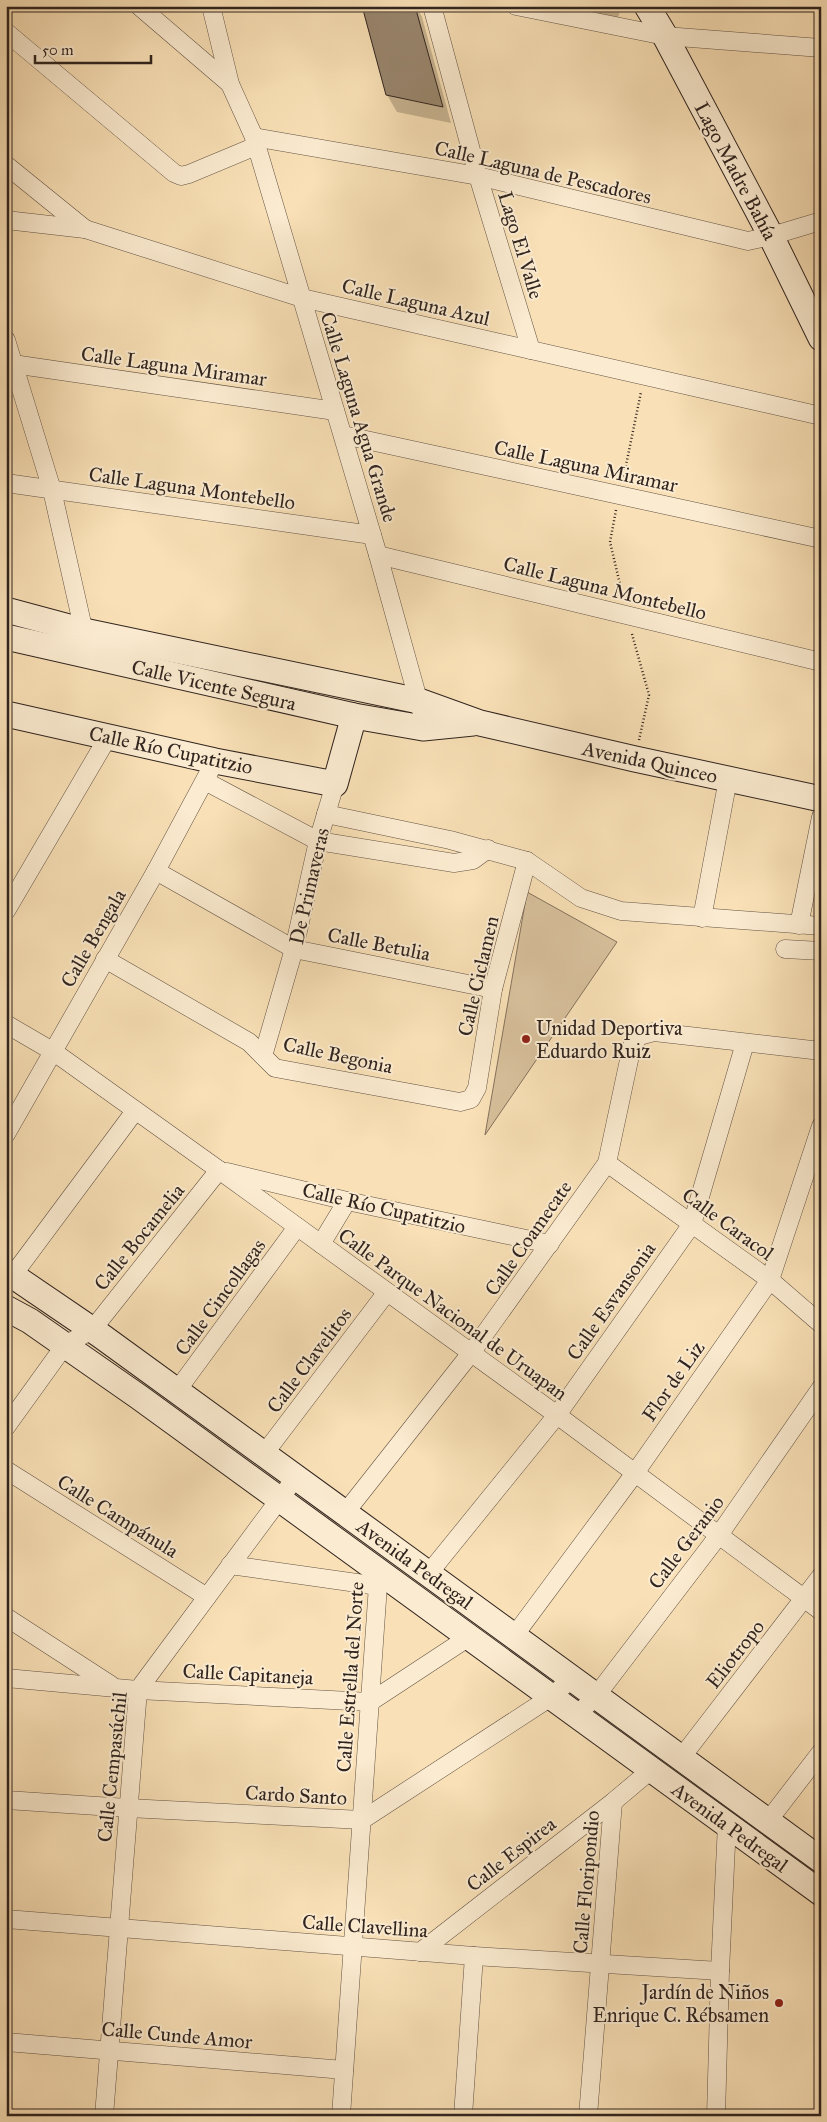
<svg xmlns="http://www.w3.org/2000/svg" width="827" height="2122" font-family="'IM FELL Great Primer',serif">
<style>
.green{fill:#d7c09c;stroke:#84725e}
.shadow{fill:#0003}
.building{fill:#99866e;stroke:#30241f}
.lines{fill:none;stroke-linecap:round;stroke-linejoin:round}
.street-casing{stroke:#625345;stroke-width:19}
.secondary-casing{stroke:#30241f;stroke-width:27}
.path{stroke:#30241f;stroke-width:2.5;stroke-dasharray:1 2.5;stroke-linecap:butt}
.street{stroke:#fbebd0;stroke-width:18}
.secondary{stroke:#fbebd0;stroke-width:25}
.poi-dot{fill:#8f2418;stroke:#fbebd0;stroke-width:2}
.labels{text-anchor:middle;stroke-width:4;stroke-linejoin:round;paint-order:stroke}
.street-label{font-size:20px;fill:#30241f;stroke:#fbebd0}
.poi-label{font-size:20px;fill:#30241f;stroke:#fbebd0;text-anchor:start}
</style>
<rect width="100%" height="100%" fill="#f9e0b6"/>
<filter id="stains"><feTurbulence type="fractalNoise" baseFrequency=".004" numOctaves="4"/><feColorMatrix values="0 0 0 0 .2 0 0 0 0 .09 0 0 0 0 .02 0 0 0 .5 -.17"/></filter>
<radialGradient id="worn" r=".72"><stop offset=".6" stop-color="#630" stop-opacity="0"/><stop offset="1" stop-color="#630" stop-opacity=".3"/></radialGradient>
<polygon class="green" points="527,892 617,942 485,1135"/>
<g class="shadow">
<polygon points="364,6 416,6 422,17 451,123 397,112 387,95"/>
<polygon points="528,6 621,6 617,22"/>
</g>
<polygon class="building" points="362,6 415,6 443,107 386,95"/>
<g class="lines">
<g class="street-casing">
<g id="street">
<polyline points="139,6 230,84"/>
<polyline points="211,6 230,84 254,137 378,555 421,710"/>
<polyline points="432,6 478,176 531,350"/>
<polyline points="516,6 665,36 821,48"/>
<polyline points="6,32 174,173 181,176 189,174 256,146"/>
<polyline points="254,137 478,176 748,241 771,236 821,221"/>
<polyline points="6,165 85,229"/>
<polyline points="6,220 85,229 302,298 821,416"/>
<polyline points="6,340 52,490 86,641"/>
<polyline points="6,363 335,411"/>
<polyline points="343,435 821,539"/>
<polyline points="6,483 372,535"/>
<polyline points="378,555 821,662"/>
<polyline points="205,781 318,841 454,863 473,860 488,849"/>
<polyline points="326,814 450,840 527,861 581,898 621,911 821,926"/>
<polyline points="156,871 294,949 493,989"/>
<polyline points="6,911 108,737"/>
<polyline points="702,918 728,779"/>
<polyline points="799,925 821,817"/>
<polyline points="785,949 821,951"/>
<polyline points="105,959 249,1042 275,1068 460,1102 471,1099 477,1088 493,989 527,861"/>
<polyline points="6,1024 54,1052 219,1170 557,1415 821,1611"/>
<polyline points="263,1056 294,949 318,841 335,784"/>
<polyline points="6,1134 156,871 215,761"/>
<polyline points="607,1163 770,1280 821,1324"/>
<polyline points="227,1172 347,1201 550,1244"/>
<polyline points="321,1244 347,1201"/>
<polyline points="13,1275 135,1111"/>
<polyline points="176,1392 297,1227"/>
<polyline points="6,1427 65,1345 92,1330 219,1170"/>
<polyline points="264,1454 387,1292"/>
<polyline points="6,1470 207,1597"/>
<polyline points="345,1513 471,1353 607,1163 632,1046 639,1036 654,1032 821,1051"/>
<polyline points="230,1565 378,1586"/>
<polyline points="429,1573 557,1415 692,1224 745,1043"/>
<polyline points="6,1617 111,1685"/>
<polyline points="514,1636 635,1473 770,1280 821,1126"/>
<polyline points="6,1678 138,1690 370,1702 469,1637"/>
<polyline points="577,1715 596,1696 719,1535 821,1388"/>
<polyline points="681,1758 821,1576"/>
<polyline points="6,1800 128,1808 362,1820 551,1697 571,1679"/>
<polyline points="768,1821 821,1752"/>
<polyline points="6,1919 474,1956 720,1971"/>
<polyline points="420,1952 613,1802 651,1770"/>
<polyline points="6,2042 344,2070"/>
<polyline points="104,2116 138,1690 296,1477"/>
<polyline points="341,2116 379,1571"/>
<polyline points="463,2116 474,1956"/>
<polyline points="588,2116 613,1802"/>
<polyline points="716,2116 720,1971 727,1824"/>
</g>
</g>
<g class="secondary-casing">
<g id="secondary">
<polyline points="647,6 665,36 771,236 821,338"/>
<polyline points="6,610 84,631 419,701 480,723 635,759 821,799"/>
<polyline points="6,637 354,716 423,728 473,723"/>
<polyline points="6,714 215,761 335,784 354,716"/>
<polyline points="6,1271 100,1335 345,1513 821,1860"/>
<polyline points="6,1308 30,1321 139,1397 821,1893"/>
</g>
</g>
<g class="path">
<polyline points="623,480 641,392"/>
<polyline points="616,510 610,542 623,597"/>
<polyline points="632,634 649,695 639,740"/>
</g>
<use href="#street" class="street"/>
<use href="#secondary" class="secondary"/>
</g>
<g class="poi-dot">
<circle cx="526" cy="1039" r="5"/>
<circle cx="779" cy="2003" r="5"/>
</g>
<g class="labels">
<g class="street-label">
<text transform="translate(736 171) rotate(62)" y="7">Lago Madre Bahía</text>
<text transform="translate(543 172) rotate(13)" y="7">Calle Laguna de Pescadores</text>
<text transform="translate(521 245) rotate(73)" y="7">Lago El Valle</text>
<text transform="translate(416 302) rotate(13)" y="7">Calle Laguna Azul</text>
<text transform="translate(174 366) rotate(8)" y="7">Calle Laguna Miramar</text>
<text transform="translate(359 417) rotate(73)" y="7">Calle Laguna Agua Grande</text>
<text transform="translate(586 466) rotate(12)" y="7">Calle Laguna Miramar</text>
<text transform="translate(192 488) rotate(8)" y="7">Calle Laguna Montebello</text>
<text transform="translate(605 588) rotate(14)" y="7">Calle Laguna Montebello</text>
<text transform="translate(214 685) rotate(13)" y="7">Calle Vicente Segura</text>
<text transform="translate(171 750) rotate(12)" y="7">Calle Río Cupatitzio</text>
<text transform="translate(650 762) rotate(12)" y="7">Avenida Quinceo</text>
<text transform="translate(309 886) rotate(-77)" y="7">De Primaveras</text>
<text transform="translate(93 938) rotate(-60)" y="7">Calle Bengala</text>
<text transform="translate(379 944) rotate(11)" y="7">Calle Betulia</text>
<text transform="translate(478 976) rotate(-77)" y="7">Calle Ciclamen</text>
<text transform="translate(338 1055) rotate(12)" y="7">Calle Begonia</text>
<text transform="translate(384 1208) rotate(13)" y="7">Calle Río Cupatitzio</text>
<text transform="translate(728 1224) rotate(36)" y="7">Calle Caracol</text>
<text transform="translate(139 1237) rotate(-51)" y="7">Calle Bocamelia</text>
<text transform="translate(528 1238) rotate(-55)" y="7">Calle Coamecate</text>
<text transform="translate(220 1297) rotate(-54)" y="7">Calle Cincollagas</text>
<text transform="translate(611 1301) rotate(-55)" y="7">Calle Esvansonia</text>
<text transform="translate(453 1314) rotate(36)" y="7">Calle Parque Nacional de Uruapan</text>
<text transform="translate(309 1360) rotate(-53)" y="7">Calle Clavelitos</text>
<text transform="translate(673 1381) rotate(-55)" y="7">Flor de Liz</text>
<text transform="translate(118 1516) rotate(32)" y="7">Calle Campánula</text>
<text transform="translate(686 1542) rotate(-53)" y="7">Calle Geranio</text>
<text transform="translate(415 1564) rotate(36)" y="7">Avenida Pedregal</text>
<text transform="translate(735 1654) rotate(-52)" y="7">Eliotropo</text>
<text transform="translate(248 1674) rotate(3)" y="7">Calle Capitaneja</text>
<text transform="translate(350 1677) rotate(-86)" y="7">Calle Estrella del Norte</text>
<text transform="translate(112 1767) rotate(-84)" y="7">Calle Cempasúchil</text>
<text transform="translate(296 1795) rotate(3)" y="7">Cardo Santo</text>
<text transform="translate(730 1827) rotate(36)" y="7">Avenida Pedregal</text>
<text transform="translate(511 1854) rotate(-38)" y="7">Calle Espirea</text>
<text transform="translate(586 1882) rotate(-85)" y="7">Calle Floripondio</text>
<text transform="translate(365 1926) rotate(4)" y="7">Calle Clavellina</text>
<text transform="translate(177 2035) rotate(5)" y="7">Calle Cunde Amor</text>
</g>
<g class="poi-label">
<text x="536" y="1035">Unidad Deportiva<tspan x="536" dy="23">Eduardo Ruiz</tspan></text>
<text x="769" y="1999" text-anchor="end">Jardín de Niños<tspan x="769" dy="23">Enrique C. Rébsamen</tspan></text>
</g>
</g>
<rect width="827" height="2122" fill="none" stroke="#f9e0b6" stroke-width="25"/>
<rect x="8" y="8" width="812" height="2107" fill="none" stroke="#30241f" stroke-width="2.5"/>
<rect x="12" y="12" width="802" height="2097" fill="none" stroke="#30241f"/>
<path d="M35 55v8h116v-8" fill="none" stroke="#30241f" stroke-width="2.5"/>
<text x="42" y="55" font-size="15" fill="#30241f" stroke="#fbebd0" stroke-width="4" paint-order="stroke">50 m</text>
<rect width="100%" height="100%" filter="url(#stains)"/>
<rect width="100%" height="100%" fill="url(#worn)"/>
</svg>
